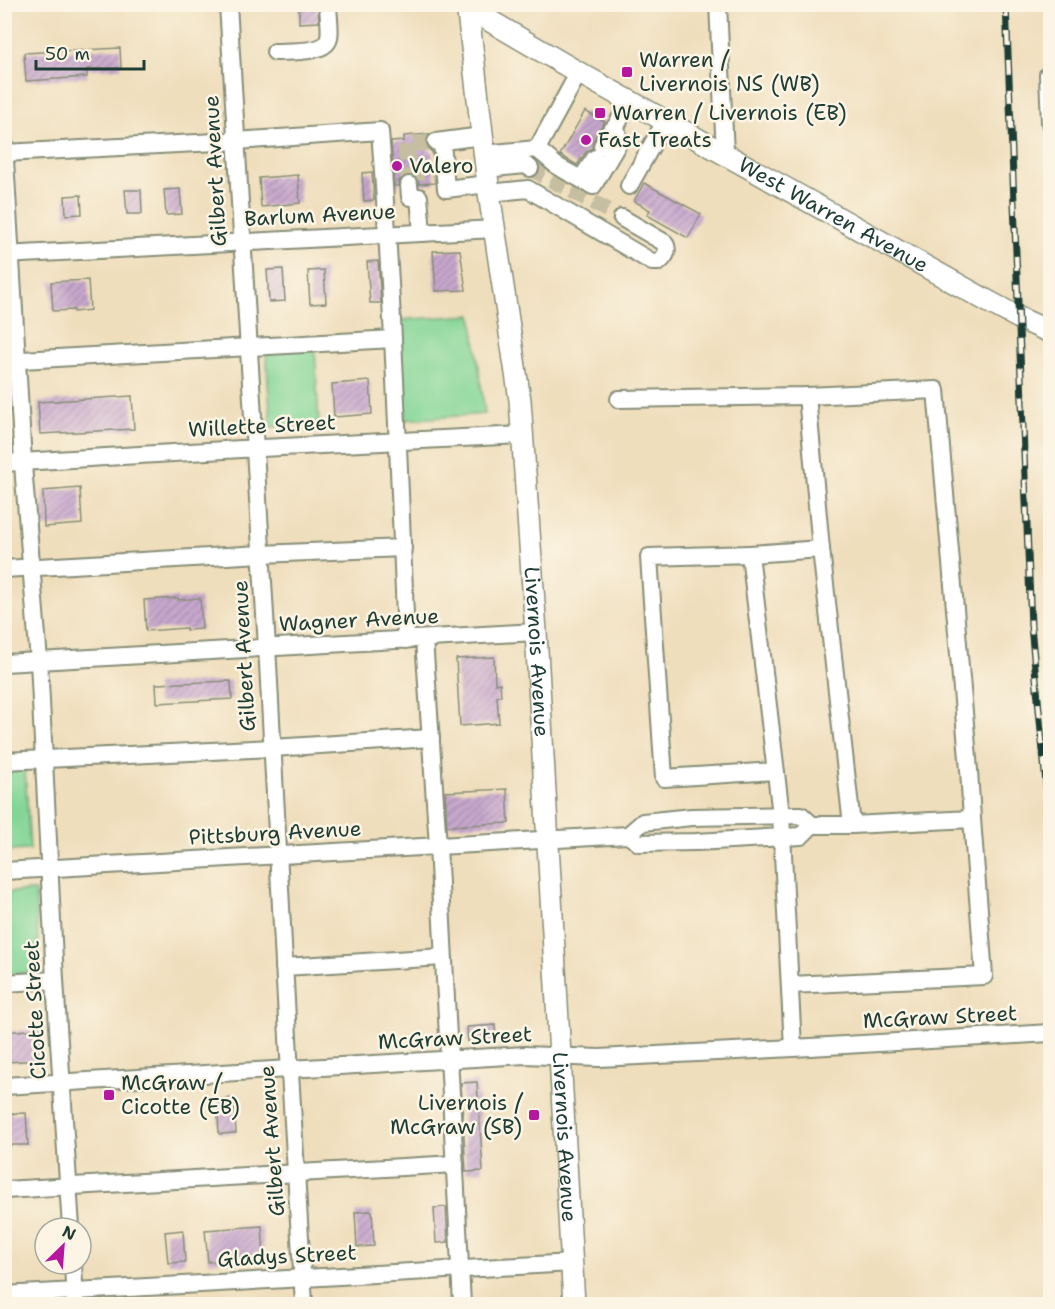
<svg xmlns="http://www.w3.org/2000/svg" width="1055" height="1309" font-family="'Shantell Sans',sans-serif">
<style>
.grass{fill:#83d596;stroke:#518965;stroke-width:1.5}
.building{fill:url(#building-hatch)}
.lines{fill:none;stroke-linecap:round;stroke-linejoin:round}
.minor-tunnel{stroke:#c5bea1;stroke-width:16;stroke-dasharray:16 8;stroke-linecap:butt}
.minor-casing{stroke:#878e78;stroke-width:20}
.major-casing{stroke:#878e78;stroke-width:24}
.minor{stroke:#fff;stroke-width:16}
.major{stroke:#fff;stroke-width:21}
.rail-casing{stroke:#1f3d34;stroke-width:7}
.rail{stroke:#fcf5e5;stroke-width:4.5;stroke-dasharray:14;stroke-linecap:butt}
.poi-dot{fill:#b5179e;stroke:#fcf5e5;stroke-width:2}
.labels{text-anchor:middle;stroke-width:5;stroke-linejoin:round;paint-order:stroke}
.poi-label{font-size:21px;fill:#1f3d34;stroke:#fcf5e5;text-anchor:start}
.street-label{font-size:21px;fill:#1f3d34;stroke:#fcf5e5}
</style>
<defs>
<pattern id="building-hatch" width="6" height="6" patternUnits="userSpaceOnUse" patternTransform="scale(1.5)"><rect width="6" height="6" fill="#c8a7ce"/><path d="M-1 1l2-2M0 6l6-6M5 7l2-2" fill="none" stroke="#a289a8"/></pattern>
</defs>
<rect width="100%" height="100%" fill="#fcf5e5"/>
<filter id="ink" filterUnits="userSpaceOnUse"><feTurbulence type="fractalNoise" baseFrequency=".0167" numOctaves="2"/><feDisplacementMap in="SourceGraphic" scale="12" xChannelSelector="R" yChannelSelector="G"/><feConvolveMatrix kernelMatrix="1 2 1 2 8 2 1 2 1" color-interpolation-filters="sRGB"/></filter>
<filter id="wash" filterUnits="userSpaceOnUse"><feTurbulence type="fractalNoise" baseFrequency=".008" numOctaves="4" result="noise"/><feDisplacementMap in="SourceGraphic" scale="24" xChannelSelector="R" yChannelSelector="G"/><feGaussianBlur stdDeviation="1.35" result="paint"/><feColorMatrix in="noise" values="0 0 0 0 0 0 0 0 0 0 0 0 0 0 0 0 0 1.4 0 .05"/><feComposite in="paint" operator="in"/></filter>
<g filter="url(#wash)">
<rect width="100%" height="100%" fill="#efdebc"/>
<g class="grass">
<polygon points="472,315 485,414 403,420 399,320"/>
<polygon points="315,349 319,424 271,427 266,352"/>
<polygon points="25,769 30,850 5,851 5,770"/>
<polygon points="35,891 40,972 5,974 5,892"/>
</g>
<g id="blocks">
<g class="building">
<polygon points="299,4 318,4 319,22 299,23"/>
<polygon points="120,48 121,68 87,69 87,77 26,81 24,53"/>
<polygon points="585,111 605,122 600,128 593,141 592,148 586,152 577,165 560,155"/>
<polygon points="429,134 426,139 426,143 427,148 432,152 435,183 419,184 417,179 413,175 409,175 403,177 399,181 399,186 394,186 391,142 404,141 404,136"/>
<polygon points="372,172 374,200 364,201 362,173"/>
<polygon points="298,175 300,203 261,207 259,178"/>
<polygon points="644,183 701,214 688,238 647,215 650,210 634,201"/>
<polygon points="180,189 182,214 166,215 164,190"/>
<polygon points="125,190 141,190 142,214 127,214"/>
<polygon points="81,195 82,214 66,215 65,196"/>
<polygon points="460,250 466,290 436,291 433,251"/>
<polygon points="378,261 381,303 370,303 367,262"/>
<polygon points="283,269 285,301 269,302 267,270"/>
<polygon points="324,270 326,303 310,304 308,271"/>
<polygon points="88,280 90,310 74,312 74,310 53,311 51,282"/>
<polygon points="370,381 372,414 334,417 332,384"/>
<polygon points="132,396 134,429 40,434 38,402"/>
<polygon points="80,488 82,524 44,527 43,491"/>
<polygon points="178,598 178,600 200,598 202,629 186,630 186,628 146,631 144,600"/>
<polygon points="494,657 495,684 500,683 501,696 497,696 499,723 460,726 456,659"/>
<polygon points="231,681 232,699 157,703 156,684"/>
<polygon points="507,789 509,823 447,826 445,792"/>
<polygon points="495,1025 496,1041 468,1042 467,1027"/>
<polygon points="41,1029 43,1060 6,1062 4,1032"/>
<polygon points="477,1082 483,1171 466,1172 461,1083"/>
<polygon points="234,1098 236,1133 219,1134 217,1099"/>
<polygon points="26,1113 28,1145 11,1145 10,1142 4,1143 4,1114"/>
<polygon points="446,1207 448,1242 436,1243 434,1208"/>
<polygon points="372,1211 374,1246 357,1247 355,1212"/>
<polygon points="262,1226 264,1258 208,1262 205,1230"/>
<polygon points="183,1230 185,1262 168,1263 165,1232"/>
</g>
</g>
</g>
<g filter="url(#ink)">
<use href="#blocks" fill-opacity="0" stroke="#878e78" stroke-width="1.5"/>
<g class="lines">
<g class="minor-tunnel">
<polyline points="530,168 622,218"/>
<polyline points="408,173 438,171"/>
<polyline points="409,185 406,144 436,142"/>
</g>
<g class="minor-casing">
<g id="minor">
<polyline points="228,4 268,664 289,1056 304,1304"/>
<polyline points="718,4 725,154"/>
<path d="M 275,52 C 288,51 326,54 329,38 C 331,28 328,15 328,4"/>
<polyline points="1050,74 1048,75 1050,123"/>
<polyline points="436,142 482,136"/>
<polyline points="442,142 446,189 488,184"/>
<polyline points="4,143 24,478 39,661 55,980 71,1228"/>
<polyline points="602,146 609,133 616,126"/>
<polyline points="537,149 579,72"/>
<path d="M 4,153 L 236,141 L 380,131 C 393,300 399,470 406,640"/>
<polyline points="484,154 537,149 557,166 593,186 619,142 616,126 630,101"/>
<polyline points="486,169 525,165 530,168"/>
<polyline points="578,177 583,176 595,158"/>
<polyline points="409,185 410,197 419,197 422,233"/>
<polyline points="629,186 666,120"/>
<path d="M 489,193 L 528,189 L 652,262 L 659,262 C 665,257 669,251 665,243 L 622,218"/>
<polyline points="4,255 495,229"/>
<polyline points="4,361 393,339"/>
<polyline points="807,396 821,549"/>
<polyline points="619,399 807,396 936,390 969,770 972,819"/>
<polyline points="4,463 241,449 523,435"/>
<polyline points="750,554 821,549 852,825 812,825"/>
<polyline points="4,569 261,554 403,548"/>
<polyline points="424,639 438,846 462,1304"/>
<polyline points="4,663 536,632"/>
<polyline points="4,761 272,748 431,738"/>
<polyline points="776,771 664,778 649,557 750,554 781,815 793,1048"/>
<polyline points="4,871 628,835 643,822 692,817 801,815 812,825 801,836 696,842 639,843 628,835"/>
<polyline points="284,967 443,957"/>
<polyline points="4,983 55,980"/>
<polyline points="790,985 984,976 972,819 852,825"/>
<polyline points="4,1086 525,1055 599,1058 793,1048 1050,1033"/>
<polyline points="4,1190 455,1164"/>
<polyline points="73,1264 75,1304"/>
<polyline points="4,1295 572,1263"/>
</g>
</g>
<g class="major-casing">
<g id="major">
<path id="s1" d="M 461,4 L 574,70 L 991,303 L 1019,318 L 1050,332"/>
<path id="s2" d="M 467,4 L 489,193 L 520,400 L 536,632 L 574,1304"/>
</g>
</g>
<use href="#minor" class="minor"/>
<use href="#major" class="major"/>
<g class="rail-casing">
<polyline id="rail" points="1006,4 1031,626 1050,825"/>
</g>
<use href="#rail" class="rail"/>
</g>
</g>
<g class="poi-dot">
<rect x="621" y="66" width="12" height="12" rx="3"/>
<rect x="594" y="107" width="12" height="12" rx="3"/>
<circle cx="586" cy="140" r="6"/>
<circle cx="397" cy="166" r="6"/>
<rect x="103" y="1089" width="12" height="12" rx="3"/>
<rect x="528" y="1109" width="12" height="12" rx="3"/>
</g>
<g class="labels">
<g class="poi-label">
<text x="639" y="67">Warren /<tspan x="639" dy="24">Livernois NS (WB)</tspan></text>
<text x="612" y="120">Warren / Livernois (EB)</text>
<text x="598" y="147">Fast Treats</text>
<text x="409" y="173">Valero</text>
<text x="121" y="1090">McGraw /<tspan x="121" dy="24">Cicotte (EB)</tspan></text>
<text x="522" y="1110" text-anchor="end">Livernois /<tspan x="522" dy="24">McGraw (SB)</tspan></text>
</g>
<g class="street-label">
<text transform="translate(215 171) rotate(-93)" y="7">Gilbert Avenue</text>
<text dy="7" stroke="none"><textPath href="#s1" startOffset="428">West Warren Avenue</textPath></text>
<text transform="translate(320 215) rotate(-3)" y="7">Barlum Avenue</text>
<text transform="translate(262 426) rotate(-3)" y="7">Willette Street</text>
<text transform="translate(359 620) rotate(-3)" y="7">Wagner Avenue</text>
<text dy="7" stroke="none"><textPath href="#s2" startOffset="652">Livernois Avenue</textPath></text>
<text transform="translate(244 656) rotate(-93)" y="7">Gilbert Avenue</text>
<text transform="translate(275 833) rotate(-3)" y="7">Pittsburg Avenue</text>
<text transform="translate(35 1010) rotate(-93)" y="7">Cicotte Street</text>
<text transform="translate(940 1017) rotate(-3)" y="7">McGraw Street</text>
<text transform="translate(455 1038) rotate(-3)" y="7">McGraw Street</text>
<text dy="7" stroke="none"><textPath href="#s2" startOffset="1138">Livernois Avenue</textPath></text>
<text transform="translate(272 1141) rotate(-94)" y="7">Gilbert Avenue</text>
<text transform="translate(287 1256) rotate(-3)" y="7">Gladys Street</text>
</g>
</g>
<rect width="1055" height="1309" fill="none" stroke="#fcf5e5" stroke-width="24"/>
<g transform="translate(63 1246) rotate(25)"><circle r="28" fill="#fcf5e5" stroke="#a4ab9e" stroke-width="1.5"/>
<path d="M0-4.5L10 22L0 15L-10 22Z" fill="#b5179e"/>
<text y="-9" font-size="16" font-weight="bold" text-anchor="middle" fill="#1f3d34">N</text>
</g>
<path d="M36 60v9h108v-9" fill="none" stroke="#1f3d34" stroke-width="3"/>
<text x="45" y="60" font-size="18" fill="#1f3d34" stroke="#fcf5e5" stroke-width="4.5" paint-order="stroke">50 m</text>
</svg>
